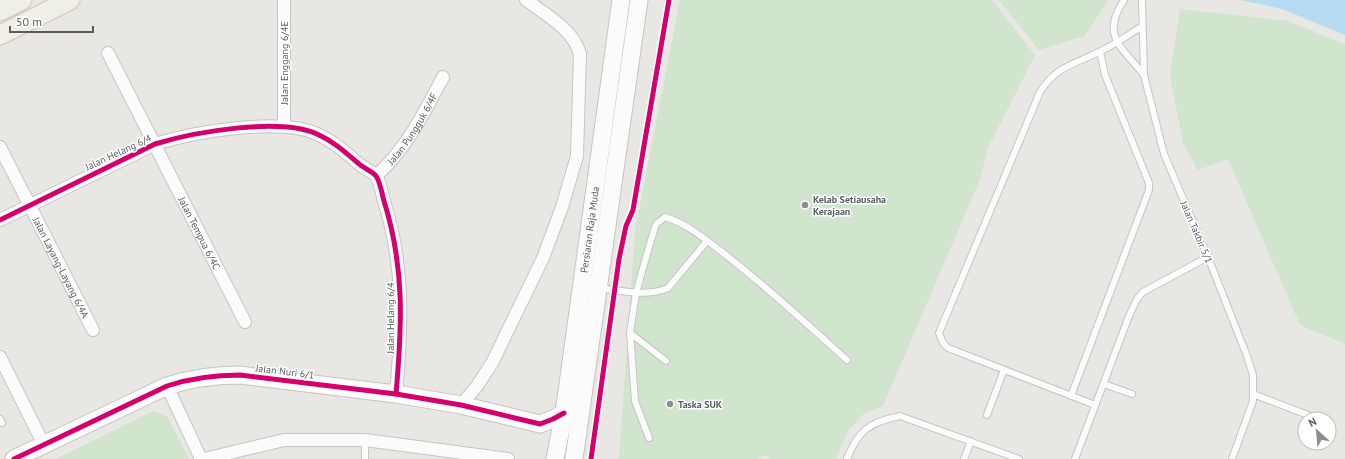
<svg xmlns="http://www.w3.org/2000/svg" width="1345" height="459" font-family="'PT Sans',sans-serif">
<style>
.green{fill:#d1e4ce}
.water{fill:#b7dbf2}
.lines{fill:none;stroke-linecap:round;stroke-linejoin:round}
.lane-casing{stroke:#c5c5c5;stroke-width:8}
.street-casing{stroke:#c5c5c5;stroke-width:14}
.secondary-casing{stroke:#c4c4c3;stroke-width:19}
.primary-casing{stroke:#cfc5b2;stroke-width:21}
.lane{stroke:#fcfbfb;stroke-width:6}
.street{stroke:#fcfbfb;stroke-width:12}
.secondary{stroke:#fcfbfb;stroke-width:17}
.primary{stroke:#f0efe6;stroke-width:19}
.cycleway-casing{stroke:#fff;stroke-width:8}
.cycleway{stroke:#d6006c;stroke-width:5}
.poi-dot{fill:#8b8d8e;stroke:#fff;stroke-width:1.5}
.labels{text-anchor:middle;stroke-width:3;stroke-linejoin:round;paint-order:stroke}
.street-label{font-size:10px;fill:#595c60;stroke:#fff}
.poi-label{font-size:10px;font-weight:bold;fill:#595c60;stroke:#fff;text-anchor:start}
</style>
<rect width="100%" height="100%" fill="#e8e7e3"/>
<g class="green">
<polygon points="680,0 992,0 1035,55 988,148 980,179 883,406 862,415 848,431 836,459 773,459 765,455 758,459 619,459 635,231"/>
<polygon points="999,0 1109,0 1084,36 1039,50"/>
<polygon points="1180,9 1288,21 1345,44 1345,344 1300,325 1228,159 1198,170 1183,143 1170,76"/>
<polygon points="153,411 167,416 189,459 56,459"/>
</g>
<polygon class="water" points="1240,0 1345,0 1345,35 1282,9"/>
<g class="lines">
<g class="lane-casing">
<g id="lane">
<path d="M 1124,0 C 1100,36 1122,47 1144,75"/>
<polyline points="1142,0 1144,75 1164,154 1208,257 1247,356 1253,375 1253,401 1232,459"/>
<path d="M 600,288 C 622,291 647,297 668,288 L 707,241"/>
<polyline points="630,333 666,361"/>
<polyline points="1104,384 1132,394"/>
<polyline points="1253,394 1313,417"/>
<polyline points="1071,396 1149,190 1149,183 1105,75 1100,52"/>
<path d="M 1095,405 L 948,348 L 943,343 L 939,333 L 1040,92 C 1057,65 1076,64 1101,51 C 1116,44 1128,35 1141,27"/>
<polyline points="987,415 1004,370"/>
<polyline points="0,419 2,423"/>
<path d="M 649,438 L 635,401 L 630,333 L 636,293 L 649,247 L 656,224 L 665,217 C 686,223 705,239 722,252 C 766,286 806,323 847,360"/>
<polyline points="365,440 365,459"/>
<path d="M 847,459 C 858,430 870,422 900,416 L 1019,459"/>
<polyline points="964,459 971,441"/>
<polyline points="1075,459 1129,316 1137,299 1143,292 1208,257"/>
</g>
</g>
<g class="street-casing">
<g id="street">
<polyline points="284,0 284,126"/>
<path id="s1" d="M 108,53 L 245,322"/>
<path id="s2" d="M 0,147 L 93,330"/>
<path id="s3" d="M 376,176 C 407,148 424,113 443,77"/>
<path d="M 0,220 L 155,144 C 194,132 279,117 317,134 C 333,141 345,152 358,163 C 363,168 372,171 376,176 C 380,181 382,194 384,201 C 405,268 402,326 396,394"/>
<polyline points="0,357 44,445"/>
<polyline points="167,386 201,459"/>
<path d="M 461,405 L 477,386 L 492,363 L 543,258 L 562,207 L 577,156 L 580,54 C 574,30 545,14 526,0"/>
<polyline points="204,459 284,440 365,440 508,459"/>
</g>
</g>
<g class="secondary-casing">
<g id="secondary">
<path d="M 14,459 L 167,386 C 191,378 214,375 240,375 L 396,394 L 461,405 L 540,424 L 553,419 L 564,413"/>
<path id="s4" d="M 555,459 L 564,413 L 621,0"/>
<polyline points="574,459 639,0"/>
</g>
</g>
<g class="primary-casing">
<g id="primary">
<polyline points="0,11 22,0"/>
<polyline points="0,35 70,0"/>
</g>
</g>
<use href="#lane" class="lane"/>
<use href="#street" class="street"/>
<use href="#secondary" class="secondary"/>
<use href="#primary" class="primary"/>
<g class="cycleway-casing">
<g id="cycleway">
<path d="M 0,220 L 155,144 C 194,132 279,117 317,134 C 333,141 345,152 358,163 C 363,168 372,171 376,176 C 380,181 382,194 384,201 C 405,268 402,326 396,394"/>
<path d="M 14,459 L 167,386 C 191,378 214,375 240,375 L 396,394 L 461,405 L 540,424 L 553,419 L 564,413"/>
<polyline points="591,459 619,259 626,226 633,210 669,0"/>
</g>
</g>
<use href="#cycleway" class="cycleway"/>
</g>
<g class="poi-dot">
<circle cx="805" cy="205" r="4"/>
<circle cx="670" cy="404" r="4"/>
</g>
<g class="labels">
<g class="street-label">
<text transform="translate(284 63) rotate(-90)" y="4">Jalan Enggang 6/4E</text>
<text dy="4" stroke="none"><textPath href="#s3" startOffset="60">Jalan Pungguk 6/4F</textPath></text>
<text transform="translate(118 152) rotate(-25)" y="4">Jalan Helang 6/4</text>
<text dy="4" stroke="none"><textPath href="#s4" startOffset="232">Persiaran Raja Muda</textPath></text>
<text transform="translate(1197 232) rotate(67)" y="4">Jalan Takbir 5/1</text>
<text dy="4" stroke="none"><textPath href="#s1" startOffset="202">Jalan Tempua 6/4C</textPath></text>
<text dy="4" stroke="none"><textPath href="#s2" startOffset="135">Jalan Layang-Layang 6/4A</textPath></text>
<text transform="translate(390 318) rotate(-90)" y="4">Jalan Helang 6/4</text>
<text transform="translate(285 371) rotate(7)" y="4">Jalan Nuri 6/1</text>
</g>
<g class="poi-label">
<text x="813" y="203">Kelab Setiausaha<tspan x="813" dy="12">Kerajaan</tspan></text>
<text x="678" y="408">Taska SUK</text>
</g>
</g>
<g transform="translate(1317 431) rotate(333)"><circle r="19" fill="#ffffff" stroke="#bdbebf"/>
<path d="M0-3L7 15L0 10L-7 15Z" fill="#8b8d8e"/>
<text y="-6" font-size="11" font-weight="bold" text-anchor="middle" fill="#595c60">N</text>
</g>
<path d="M10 26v6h83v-6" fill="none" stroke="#595c60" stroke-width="2"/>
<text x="16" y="26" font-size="12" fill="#595c60" stroke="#ffffff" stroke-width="3" paint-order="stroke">50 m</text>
</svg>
